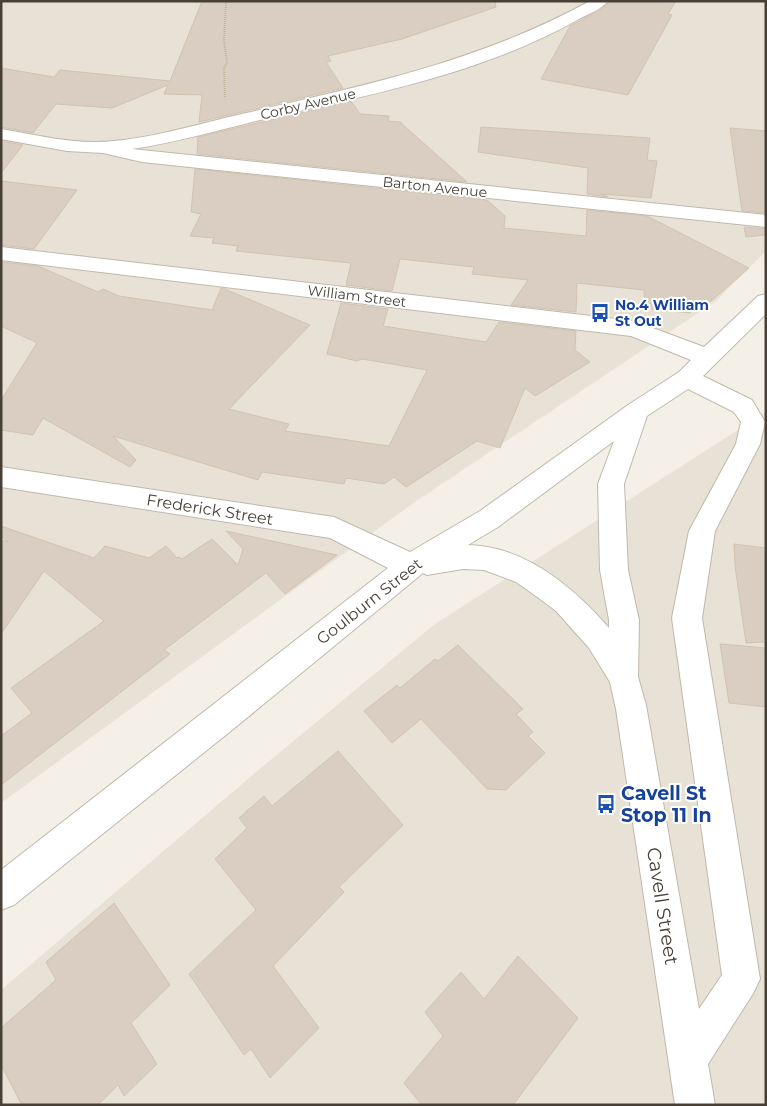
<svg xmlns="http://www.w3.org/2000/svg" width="767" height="1106" font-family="Montserrat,sans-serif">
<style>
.residential{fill:#e8e2d6}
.building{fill:#d9cec1;stroke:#d1c3b1}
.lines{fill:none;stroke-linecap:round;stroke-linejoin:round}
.minor-casing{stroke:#c0b8ab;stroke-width:2}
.path{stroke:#c2b39c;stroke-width:2;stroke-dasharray:1 1;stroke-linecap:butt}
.minor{fill:#fff;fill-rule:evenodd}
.labels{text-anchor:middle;stroke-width:4;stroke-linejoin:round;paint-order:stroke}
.far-street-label{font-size:14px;fill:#484037;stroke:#fff}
.far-transit-label{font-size:14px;font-weight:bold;fill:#164399;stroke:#fff;text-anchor:start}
.street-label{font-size:16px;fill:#484037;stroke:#fff}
.near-transit-label{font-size:19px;font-weight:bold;fill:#164399;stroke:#fff;text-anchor:start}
.near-street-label{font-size:19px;fill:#484037;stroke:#fff}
</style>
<rect width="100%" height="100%" fill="#f4f0e8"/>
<g class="residential">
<polygon points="1,1 766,1 766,251 716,301 412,504 1,803"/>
<polygon points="766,412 766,1105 1,1105 1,990 256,772 435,624"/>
</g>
<g class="building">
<polygon points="202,1 495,1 496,7 402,39 328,56 331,61 326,62 343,88 335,90 199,122 202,95 164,94 168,85 112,108 56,104 33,133 1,127 1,68 54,77 60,70 170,81"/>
<polygon points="610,1 676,1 668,14 672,15 628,95 541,79 570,26 600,10"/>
<polygon points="351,101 360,114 389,116 388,121 400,122 467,182 197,154 198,137"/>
<polygon points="481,127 650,138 647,160 657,161 651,198 602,194 608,197 587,194 588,168 478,152"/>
<polygon points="730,128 766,131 766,213 742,211"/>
<polygon points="1,141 23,145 1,173"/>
<polygon points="195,169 487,200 505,216 504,228 586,236 587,210 647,216 749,268 702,309 693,308 690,313 645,308 644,290 577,283 576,312 511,305 528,280 472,274 474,267 400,259 392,291 346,285 351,263 236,251 238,246 212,243 214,238 190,236 201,214 191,212"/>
<polygon points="1,181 77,190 34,249 1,245"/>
<polygon points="744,227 766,229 766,235 746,237"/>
<polygon points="1,262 38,266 98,292 103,289 119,296 212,310 221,288 225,289 310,325 229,409 289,424 285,431 389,446 427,370 362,359 357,361 327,354 341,303 388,309 383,326 486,342 499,322 576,331 575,350 590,362 535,396 525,388 500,448 477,441 406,487 394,477 384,484 346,478 344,484 262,472 258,480 113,436 136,460 130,467 43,418 33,435 1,430 1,400 37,343 1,326"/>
<polygon points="1,526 94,558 105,546 149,558 166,546 177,558 179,557 182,559 212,539 238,565 243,549 226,531 337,555 285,594 266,573 164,650 170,654 1,785 1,736 32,713 11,688 104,621 44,571 1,634 1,540 8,542 1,536"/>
<polygon points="734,544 766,548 766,642 746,643 735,566"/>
<polygon points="720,644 766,648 766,707 729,703"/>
<polygon points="458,645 523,709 516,714 533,732 528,736 545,753 506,790 487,789 421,719 392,743 364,711 397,685 400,688 435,659 438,661"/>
<polygon points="338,751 403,825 339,887 344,892 273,966 319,1028 270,1078 251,1049 244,1055 189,974 256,910 215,859 247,828 239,818 264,796 272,806"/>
<polygon points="114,903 170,985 131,1023 157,1064 124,1096 118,1085 98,1105 22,1105 1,1065 1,1028 56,980 46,962"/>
<polygon points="518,956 578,1018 513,1105 422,1105 404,1083 443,1036 425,1012 461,972 484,999"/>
</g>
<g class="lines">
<g class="minor-casing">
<g id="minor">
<path d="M 590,1 L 608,1 C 602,9 588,14 579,19 C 486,72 376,94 272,117 C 226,128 179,142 132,149 L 766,215 L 766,227 L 142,162 L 103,153 L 67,151 L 1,139 L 1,129 C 32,134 63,142 95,142 C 146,141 197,124 246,113 C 366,85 481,61 590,1 Z"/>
<path d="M 1,247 L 634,321 L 704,347 L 758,296 L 766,294 L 766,314 L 703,376 L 752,400 L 765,422 L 760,444 L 715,531 L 702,618 L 760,979 L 754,992 L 708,1064 L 715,1105 L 675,1105 L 616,709 L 610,682 L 589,648 L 556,611 L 536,596 L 516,582 L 484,570 L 463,569 L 427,575 L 423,573 L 237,726 L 14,905 L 1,910 L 1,870 L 388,568 L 330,538 L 1,487 L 1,467 L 334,517 L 410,552 L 480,511 L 628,405 L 679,372 L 691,360 L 631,336 L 1,260 ZM 688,389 L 734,412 L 741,422 L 736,444 L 689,531 L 672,618 L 722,975 L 699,1009 L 646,705 L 638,677 L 639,620 L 628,570 L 624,484 L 647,416 ZM 614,441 L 598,484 L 600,570 L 609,620 L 609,628 C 574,588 525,546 468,545 L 498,527 Z"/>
</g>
</g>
<polyline class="path" points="225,97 224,68 227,62 224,41 226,1"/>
<use href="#minor" class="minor"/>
</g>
<defs>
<g id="bus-bare" transform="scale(1.5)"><path d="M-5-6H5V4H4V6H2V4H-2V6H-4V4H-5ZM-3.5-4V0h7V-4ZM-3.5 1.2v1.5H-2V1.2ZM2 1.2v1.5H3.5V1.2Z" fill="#1a4fb4" stroke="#fff" stroke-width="2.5" paint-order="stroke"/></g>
</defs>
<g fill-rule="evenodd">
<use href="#bus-bare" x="600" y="313"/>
<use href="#bus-bare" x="606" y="804"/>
</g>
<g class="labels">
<g class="far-street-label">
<text transform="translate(308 104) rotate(-13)" y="5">Corby Avenue</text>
<text transform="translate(435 187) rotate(6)" y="5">Barton Avenue</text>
<text transform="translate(357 296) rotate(7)" y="5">William Street</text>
</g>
<g class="far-transit-label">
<text x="615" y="310">No.4 William<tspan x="615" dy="16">St Out</tspan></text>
</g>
<g class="street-label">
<text transform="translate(210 509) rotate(9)" y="6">Frederick Street</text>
<text transform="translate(369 601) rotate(-38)" y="6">Goulburn Street</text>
</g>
<g class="near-transit-label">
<text x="621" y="800">Cavell St<tspan x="621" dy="22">Stop 11 In</tspan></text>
</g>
<g class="near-street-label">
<text transform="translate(663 906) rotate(81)" y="7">Cavell Street</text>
</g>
</g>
<rect width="767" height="1106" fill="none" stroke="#484037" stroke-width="5"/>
</svg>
